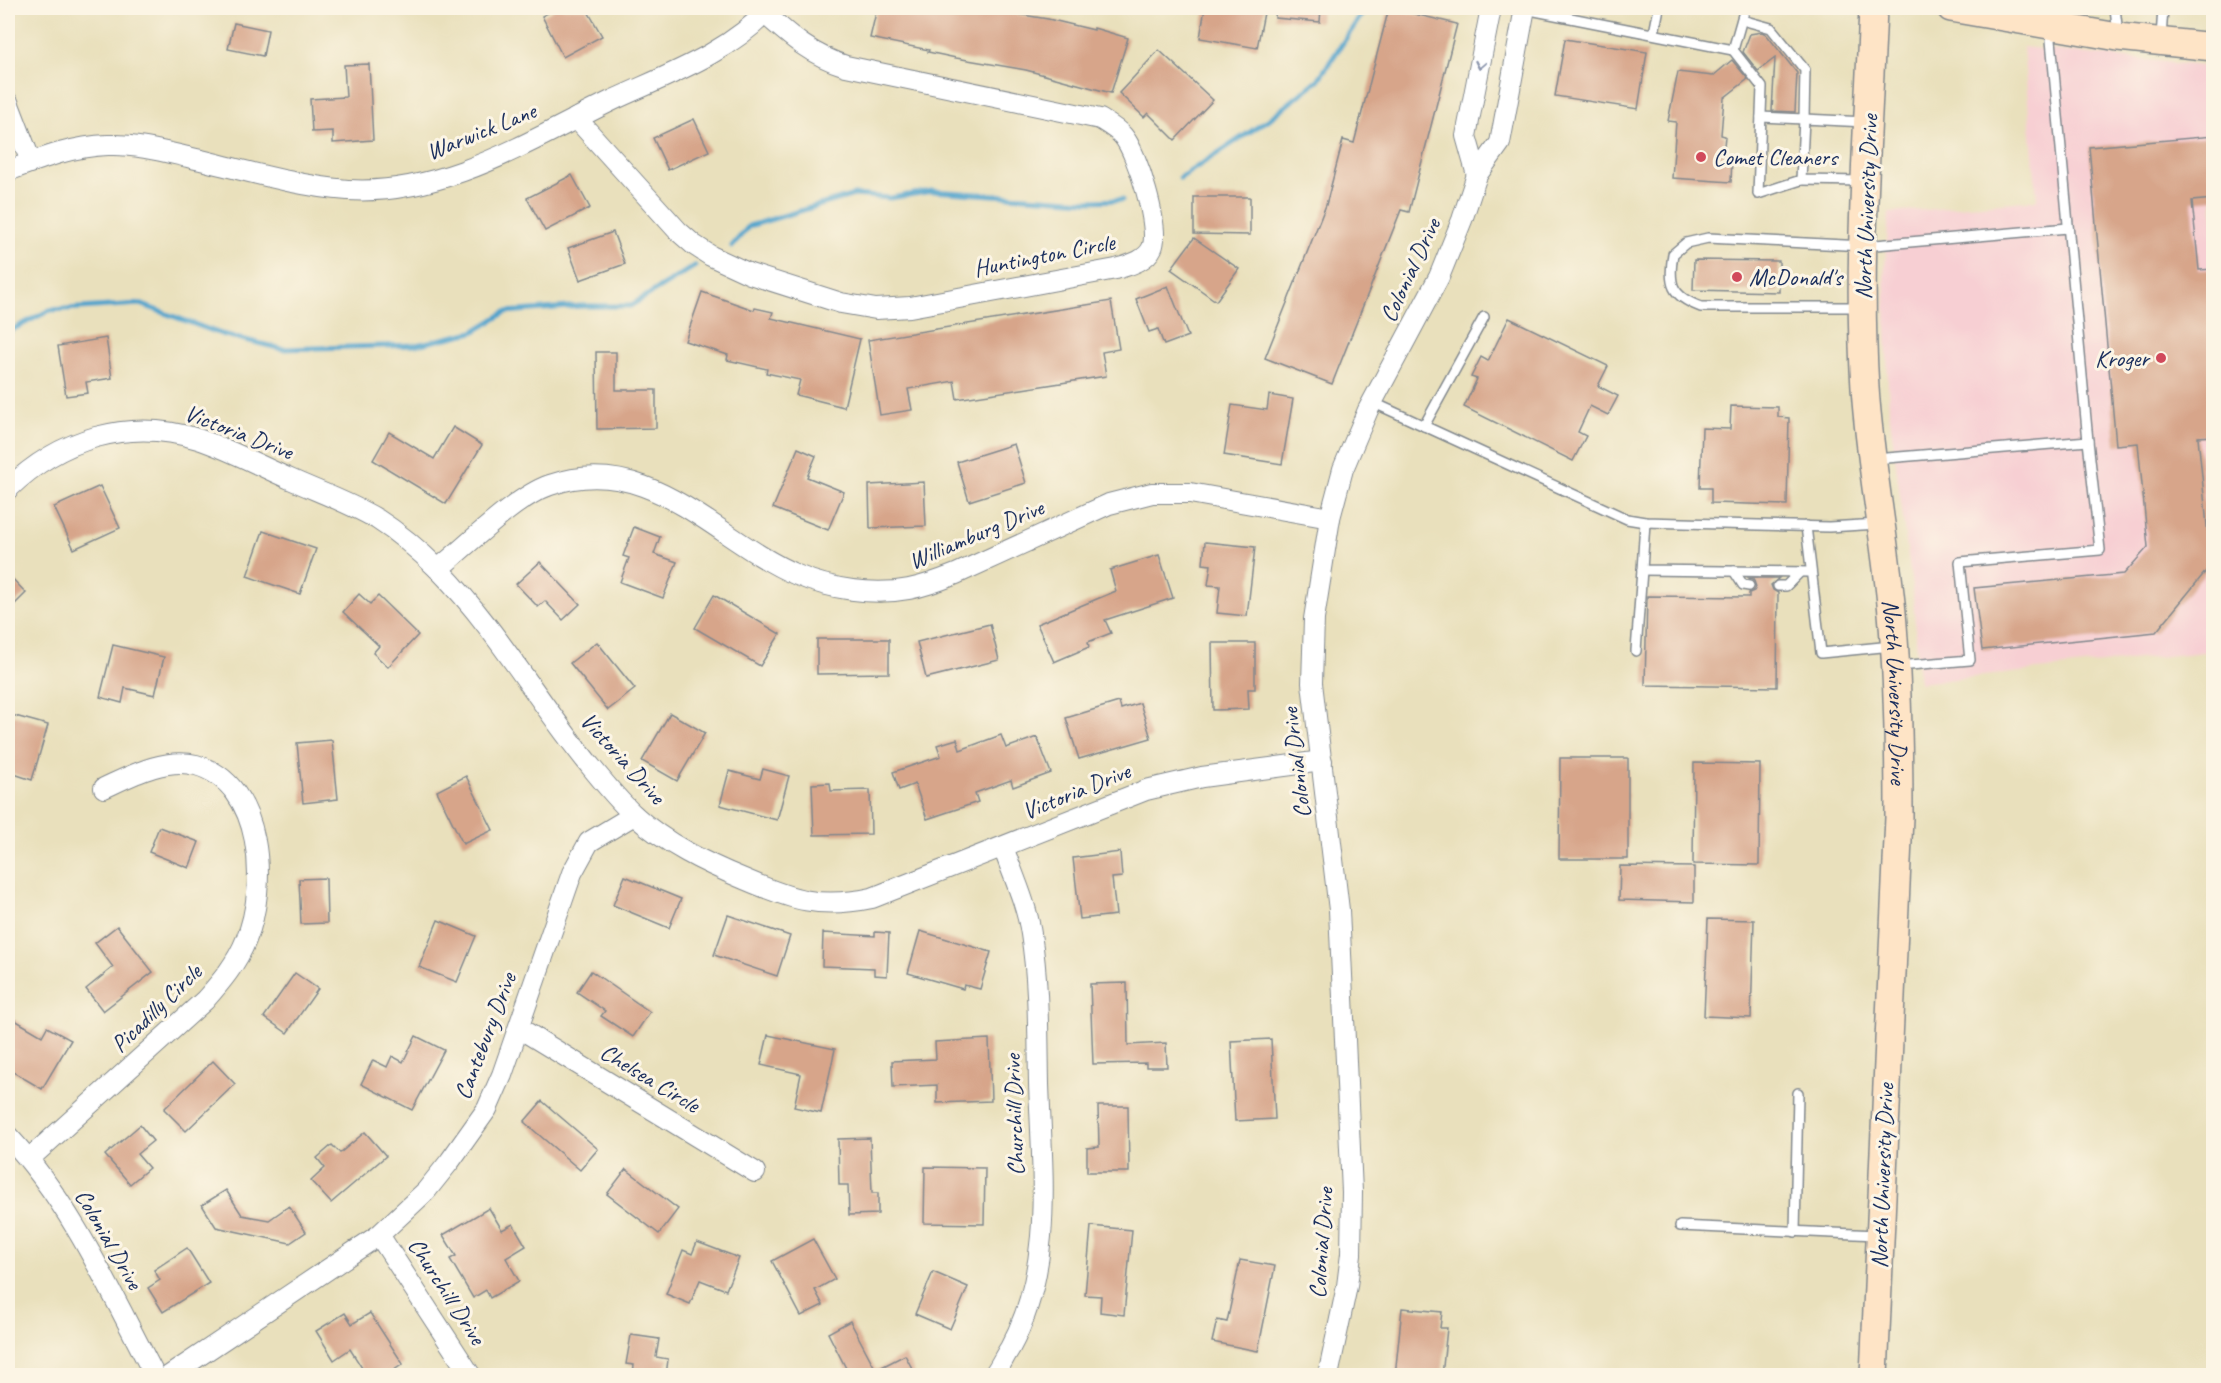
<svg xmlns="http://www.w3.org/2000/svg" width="2221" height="1383" font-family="Caveat,sans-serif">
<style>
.built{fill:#f7cfd3}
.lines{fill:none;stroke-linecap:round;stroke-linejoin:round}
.stream{stroke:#50a3cc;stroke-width:5}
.building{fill:#d7a58a}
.service-casing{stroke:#82888d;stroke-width:12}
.minor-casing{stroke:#82888d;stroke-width:22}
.secondary-casing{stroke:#82888d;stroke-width:30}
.service{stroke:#fff;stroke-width:9}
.minor{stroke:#fff;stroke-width:20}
.secondary{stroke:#fee4c6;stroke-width:27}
.oneway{stroke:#8d97ae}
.poi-dot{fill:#d1495b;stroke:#fcf5e5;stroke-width:2}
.labels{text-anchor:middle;stroke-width:6;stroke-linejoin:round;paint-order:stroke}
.street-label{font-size:24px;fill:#1b2f5e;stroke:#fcf5e5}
.poi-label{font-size:24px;fill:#1b2f5e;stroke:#fcf5e5;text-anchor:start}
</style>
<rect width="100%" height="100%" fill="#fcf5e5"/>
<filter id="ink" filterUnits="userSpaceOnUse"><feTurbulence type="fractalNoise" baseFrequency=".0167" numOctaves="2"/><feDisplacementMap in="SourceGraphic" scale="12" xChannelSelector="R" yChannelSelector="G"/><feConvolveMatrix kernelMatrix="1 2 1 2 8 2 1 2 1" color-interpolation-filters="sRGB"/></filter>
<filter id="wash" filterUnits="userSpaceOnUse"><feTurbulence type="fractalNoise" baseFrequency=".008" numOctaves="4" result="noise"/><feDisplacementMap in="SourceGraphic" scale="24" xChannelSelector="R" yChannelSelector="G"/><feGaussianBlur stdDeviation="1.35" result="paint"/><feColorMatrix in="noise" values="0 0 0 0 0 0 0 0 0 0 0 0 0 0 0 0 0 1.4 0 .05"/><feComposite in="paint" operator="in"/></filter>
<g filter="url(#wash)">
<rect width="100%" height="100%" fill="#e9e0bc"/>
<polygon class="built" points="2023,47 2213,67 2213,651 1919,683 1913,595 1889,411 1884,277 1889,213 2037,200"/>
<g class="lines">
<g class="stream">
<polyline points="1180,178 1268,120 1318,80 1366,8"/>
<polyline points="732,246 749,226 854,195 890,198 932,191 1087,201 1122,200"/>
<polyline points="8,332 50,310 140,304 221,334 282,349 416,345 473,332 506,312 582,306 630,306 695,266"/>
</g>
</g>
<g id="blocks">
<g class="building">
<polygon points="557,8 586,8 602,36 563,57 542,16"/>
<polygon points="877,8 979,8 1048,19 1094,30 1094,28 1128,38 1111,93 1026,70 956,58 928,52 929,50 870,38"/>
<polygon points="1205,8 1265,8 1257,48 1200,38"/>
<polygon points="1276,8 1321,8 1320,22 1275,18"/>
<polygon points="1389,8 1457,24 1409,212 1401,210 1332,384 1265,358 1326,205 1343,140 1354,143"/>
<polygon points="234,23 268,30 263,56 228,49"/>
<polygon points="1762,32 1766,34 1797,73 1795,112 1772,111 1775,58 1758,71 1743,52 1750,34"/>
<polygon points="1565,39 1647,52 1638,109 1555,96"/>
<polygon points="1159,50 1213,100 1175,140 1148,113 1144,117 1119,93"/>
<polygon points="1732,60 1748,79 1724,98 1721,135 1725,136 1723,156 1732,157 1731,182 1672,178 1676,122 1668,121 1678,72 1713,76"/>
<polygon points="369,64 373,140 333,143 333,131 312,132 310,99 346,97 344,65"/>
<polygon points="694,119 709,151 668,170 653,138"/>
<polygon points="2214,136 2214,199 2192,201 2199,270 2214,269 2214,436 2198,437 2211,565 2156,632 1982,650 1974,588 2124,574 2148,547 2138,443 2116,445 2089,147"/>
<polygon points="572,175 590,208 545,231 527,198"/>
<polygon points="1194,197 1250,197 1250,235 1194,234"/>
<polygon points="613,232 625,264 580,280 568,248"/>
<polygon points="1194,238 1239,269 1216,301 1171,269"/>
<polygon points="1694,260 1779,261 1779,292 1693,290"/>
<polygon points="1168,286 1188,336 1164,345 1158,329 1149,332 1136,299"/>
<polygon points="702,292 754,310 755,308 773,312 771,318 860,339 844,407 796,395 800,380 766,373 767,369 727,360 728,355 685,341"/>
<polygon points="1111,301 1119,349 1102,352 1106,376 957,399 954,381 908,389 912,410 880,415 868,340"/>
<polygon points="1509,318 1608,366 1598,386 1618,396 1608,415 1590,406 1578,432 1586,436 1573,461 1464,407 1477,379 1471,377 1481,357 1488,361"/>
<polygon points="106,338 112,378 86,382 88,393 66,396 58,346"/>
<polygon points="596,352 616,352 616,390 656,390 656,428 597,429"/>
<polygon points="1269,395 1293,399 1282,464 1224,455 1232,405 1267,410"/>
<polygon points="1731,406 1778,407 1778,417 1789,418 1787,505 1711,503 1711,488 1700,488 1702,428 1730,429"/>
<polygon points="453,427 482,445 446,504 373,460 389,432 434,459"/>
<polygon points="1014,444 1026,483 969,501 957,462"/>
<polygon points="798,448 816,456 807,477 844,492 828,530 773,508"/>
<polygon points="924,482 926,526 870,528 869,485"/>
<polygon points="100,486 120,528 74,549 54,507"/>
<polygon points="634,527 660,537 654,554 677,562 663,598 620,582 629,558 623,556"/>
<polygon points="263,531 316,549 300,594 247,576"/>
<polygon points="1205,542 1255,547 1247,616 1217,613 1220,586 1208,585 1211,565 1203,564"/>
<polygon points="1159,555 1173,598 1105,620 1111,633 1088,642 1089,647 1054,662 1037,624 1116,591 1110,570"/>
<polygon points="540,562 580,604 563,620 545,601 538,607 516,584"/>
<polygon points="8,574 26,593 8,611"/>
<polygon points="1749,578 1779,578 1771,585 1773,590 1778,593 1777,687 1645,685 1647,596 1749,597 1749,593 1754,591 1756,587 1754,581"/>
<polygon points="359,594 370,604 378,596 418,635 388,667 373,653 379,646 343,612"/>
<polygon points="714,595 780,634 760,666 695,628"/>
<polygon points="990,624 999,660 926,678 917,642"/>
<polygon points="817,639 889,639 889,673 817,674"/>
<polygon points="597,642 635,689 608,710 570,663"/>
<polygon points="1212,643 1255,643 1255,689 1248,689 1249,709 1213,710"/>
<polygon points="113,645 164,657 155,695 125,688 122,703 100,697"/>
<polygon points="1119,702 1121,709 1140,703 1151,738 1079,759 1066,718"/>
<polygon points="670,713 705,733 677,781 642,761"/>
<polygon points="8,714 48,725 32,780 8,772"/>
<polygon points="1001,735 1006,748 1037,737 1051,773 1013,787 1011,780 975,793 978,802 927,819 915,784 899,790 893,772 941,756 937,745 957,739 960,750"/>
<polygon points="332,740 338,799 303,803 297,743"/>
<polygon points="1560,758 1628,758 1628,859 1559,859"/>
<polygon points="1694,763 1760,764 1759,865 1693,864"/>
<polygon points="763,769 789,776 777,820 720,805 729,771 760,779"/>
<polygon points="466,776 493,830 463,844 437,791"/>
<polygon points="830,783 831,791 870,790 871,834 814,835 812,784"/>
<polygon points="159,827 199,842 189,868 149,852"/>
<polygon points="1120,852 1122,877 1112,878 1116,915 1080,919 1073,858"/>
<polygon points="1620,866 1694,867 1694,902 1619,900"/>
<polygon points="625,876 681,899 669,928 613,905"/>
<polygon points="326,878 327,923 301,924 299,879"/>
<polygon points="728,915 790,936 777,976 714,955"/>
<polygon points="1708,919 1754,920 1751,1018 1704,1016"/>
<polygon points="438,920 476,936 457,982 419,967"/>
<polygon points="117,926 153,972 103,1011 86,989 113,967 95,943"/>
<polygon points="920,931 991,952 980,989 964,985 963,989 908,973"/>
<polygon points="875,932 889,933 887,976 874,975 874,968 822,966 823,933 875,936"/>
<polygon points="591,971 650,1012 633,1037 601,1016 605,1011 577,992"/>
<polygon points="295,973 318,989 287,1033 264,1017"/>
<polygon points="1127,983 1128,1045 1166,1043 1167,1067 1146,1067 1146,1063 1093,1064 1090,984"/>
<polygon points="8,1016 42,1036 47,1027 71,1040 42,1089 8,1069"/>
<polygon points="768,1035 835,1049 821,1113 794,1107 801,1074 761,1065"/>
<polygon points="416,1036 444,1050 412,1110 361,1084 373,1060 387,1067 392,1056 403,1062"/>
<polygon points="989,1039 991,1101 937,1103 937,1085 893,1087 892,1061 936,1059 935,1042"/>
<polygon points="1271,1039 1275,1119 1235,1121 1231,1041"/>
<polygon points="213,1061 235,1084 186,1131 164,1109"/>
<polygon points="542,1101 598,1149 580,1170 524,1122"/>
<polygon points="1098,1106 1128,1106 1129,1172 1087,1172 1087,1148 1099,1147"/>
<polygon points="140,1125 153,1141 137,1154 149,1168 130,1184 105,1155"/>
<polygon points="365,1132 386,1156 331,1203 311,1181 325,1168 317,1158 332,1145 340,1153"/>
<polygon points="870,1138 872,1193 878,1193 878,1214 849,1215 848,1185 839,1185 838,1139"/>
<polygon points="925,1167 985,1168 984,1224 924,1223"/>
<polygon points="626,1169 678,1209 659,1234 607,1194"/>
<polygon points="226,1190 242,1215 269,1220 289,1206 306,1232 290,1243 216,1227 202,1205"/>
<polygon points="489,1208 502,1230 513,1224 526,1246 506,1258 519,1281 490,1298 486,1290 473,1298 450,1259 456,1256 443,1235"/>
<polygon points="1091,1226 1132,1230 1124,1315 1100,1312 1101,1296 1085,1295"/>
<polygon points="813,1239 835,1279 815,1290 823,1305 801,1316 772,1261"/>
<polygon points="697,1242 739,1258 726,1290 700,1280 690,1304 666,1294 683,1250 692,1254"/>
<polygon points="187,1248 209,1283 163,1312 148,1288 160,1280 154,1270"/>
<polygon points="1240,1260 1275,1266 1258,1351 1212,1342 1217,1320 1227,1322"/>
<polygon points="933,1272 968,1287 950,1329 915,1314"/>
<polygon points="1402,1308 1442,1312 1440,1328 1447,1328 1442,1376 1395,1376"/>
<polygon points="345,1313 352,1324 370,1313 403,1364 385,1376 367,1376 350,1349 334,1360 316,1331"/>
<polygon points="850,1321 876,1370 905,1355 916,1376 850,1376 828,1333"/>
<polygon points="631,1335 659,1339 656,1357 668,1359 666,1376 633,1376 634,1365 626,1364"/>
</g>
</g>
</g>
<g filter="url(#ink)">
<use href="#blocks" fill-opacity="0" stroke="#82888d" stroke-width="1.5"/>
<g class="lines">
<g class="service-casing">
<g id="service">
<polyline points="2115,8 2118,34"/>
<polyline points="1525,9 1733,50 1745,8"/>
<polyline points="1742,20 1771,28 1805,70 1804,119 1761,117"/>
<polyline points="1654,33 1659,8"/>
<polyline points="2161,38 2163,8"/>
<polyline points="1733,50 1762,87 1758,194 1801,180"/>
<polyline points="1863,181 1801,180 1804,119 1866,122"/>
<path d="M 1861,307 L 1701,307 C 1671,296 1668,284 1673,254 L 1686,243 L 1708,238 L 1864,246 L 2068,228"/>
<polyline points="1372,402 1627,519 1645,522 1829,527 1878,524"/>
<polyline points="1424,426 1484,317"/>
<polyline points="1875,459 2088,441 2050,29"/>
<polyline points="1645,522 1642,570 1810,572"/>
<polyline points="1806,526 1821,653 1892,646"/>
<polyline points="1734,571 1743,585 1749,586"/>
<polyline points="1778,586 1786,586 1800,572"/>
<polyline points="1636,651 1642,570"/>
<polyline points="1898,666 1970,660 1960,562 2100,550 2088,441"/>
<polyline points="1680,1226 1877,1235"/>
<polyline points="1795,1232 1798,1093"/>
</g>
</g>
<g class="minor-casing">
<g id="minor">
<polyline points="1491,8 1466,136 1477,175 1500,143 1525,8"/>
<polyline points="8,102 31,162"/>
<path d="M 576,118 L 678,231 L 694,245 L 711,256 L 750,274 L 841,303 L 876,309 L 910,307 L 1116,269 C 1129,265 1146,261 1152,248 C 1161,229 1137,152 1123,136 C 1117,129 1108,124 1100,119 L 846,66 C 811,55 791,37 764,13"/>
<path d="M 8,171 C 40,159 73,146 108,145 C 135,144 162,151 188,157 C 241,169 294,186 348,190 C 443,196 529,141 611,101 C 667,75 728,54 770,8"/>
<path d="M 8,489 C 59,439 128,417 198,439 C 229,449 260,466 290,479 C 319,492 350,503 377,519 C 399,533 421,552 439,570 C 498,630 539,704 592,768 C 605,784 619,801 634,815 C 666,844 705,863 744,879 C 793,900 819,909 872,898 L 1146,790 L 1202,777 L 1322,761"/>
<path d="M 438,569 C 468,545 515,497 550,485 C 650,450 715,540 797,575 C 830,589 873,596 909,589 C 925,586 941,580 956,574 L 1109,504 L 1152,493 L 1190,493 L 1330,518"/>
<polyline points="519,1028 755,1172"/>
<path d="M 8,1136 C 72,1204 111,1293 155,1376"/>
<path d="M 29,1159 L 205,1000 C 221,982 237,963 246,940 C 268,887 264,784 196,765 C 165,757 130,776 104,788"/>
<polyline points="379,1235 471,1376"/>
<polyline points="169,1376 379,1235 426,1191 450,1161 487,1109 502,1075 572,873 589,842 634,815"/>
<path d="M 993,1376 C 1000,1367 1004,1357 1010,1348 C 1054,1268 1042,1172 1039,1084 C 1038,1034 1039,984 1031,934 C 1027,905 1013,875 1003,847"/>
<polyline points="1328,1376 1347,1286 1351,1254 1352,1192 1339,910 1312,683 1314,619 1330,518 1343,469 1368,410 1439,277 1462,220 1477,175"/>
</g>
</g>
<g class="secondary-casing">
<g id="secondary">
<path id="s1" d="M 1873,8 C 1868,134 1857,262 1865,388 C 1870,463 1885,538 1892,613 C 1898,681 1899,749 1899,817 L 1874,1376"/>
<polyline points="1951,8 2118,37 2214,47"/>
</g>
</g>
<use href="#service" class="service"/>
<use href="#minor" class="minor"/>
<use href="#secondary" class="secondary"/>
</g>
<defs><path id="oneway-chevron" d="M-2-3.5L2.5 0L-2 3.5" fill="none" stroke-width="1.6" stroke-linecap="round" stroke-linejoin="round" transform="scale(1.5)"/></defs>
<use class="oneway" href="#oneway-chevron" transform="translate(1480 65) rotate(101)"/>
</g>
<g class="poi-dot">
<circle cx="1701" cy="157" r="6"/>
<circle cx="1737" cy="277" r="6"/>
<circle cx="2161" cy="358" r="6"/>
</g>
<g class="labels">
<g class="street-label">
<text transform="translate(481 131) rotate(-22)" y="8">Warwick Lane</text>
<text transform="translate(1866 207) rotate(-88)" y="8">North University Drive</text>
<text transform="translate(1044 255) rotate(-11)" y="8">Huntington Circle</text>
<text transform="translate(1410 270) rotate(-65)" y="8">Colonial Drive</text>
<text transform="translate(239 432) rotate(21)" y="8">Victoria Drive</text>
<text transform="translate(976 534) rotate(-23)" y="8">Williamburg Drive</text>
<text dy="8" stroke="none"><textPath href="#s1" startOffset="686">North University Drive</textPath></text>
<text transform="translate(623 758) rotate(48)" y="8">Victoria Drive</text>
<text transform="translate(1296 763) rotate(-97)" y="8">Colonial Drive</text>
<text transform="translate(1076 791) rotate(-22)" y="8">Victoria Drive</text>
<text transform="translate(156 1008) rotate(-44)" y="8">Picadilly Circle</text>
<text transform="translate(485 1036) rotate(-69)" y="8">Cantebury Drive</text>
<text transform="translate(650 1078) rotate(31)" y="8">Chelsea Circle</text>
<text transform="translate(1014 1115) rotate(-92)" y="8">Churchill Drive</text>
<text transform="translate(1882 1176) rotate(-88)" y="8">North University Drive</text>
<text transform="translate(109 1239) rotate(60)" y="8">Colonial Drive</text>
<text transform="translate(1321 1243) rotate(-86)" y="8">Colonial Drive</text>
<text transform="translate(447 1291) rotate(57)" y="8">Churchill Drive</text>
</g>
<g class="poi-label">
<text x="1713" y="165">Comet Cleaners</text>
<text x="1749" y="285">McDonald's</text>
<text x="2149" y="366" text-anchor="end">Kroger</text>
</g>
</g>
<rect width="2221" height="1383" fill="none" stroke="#fcf5e5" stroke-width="30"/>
</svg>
